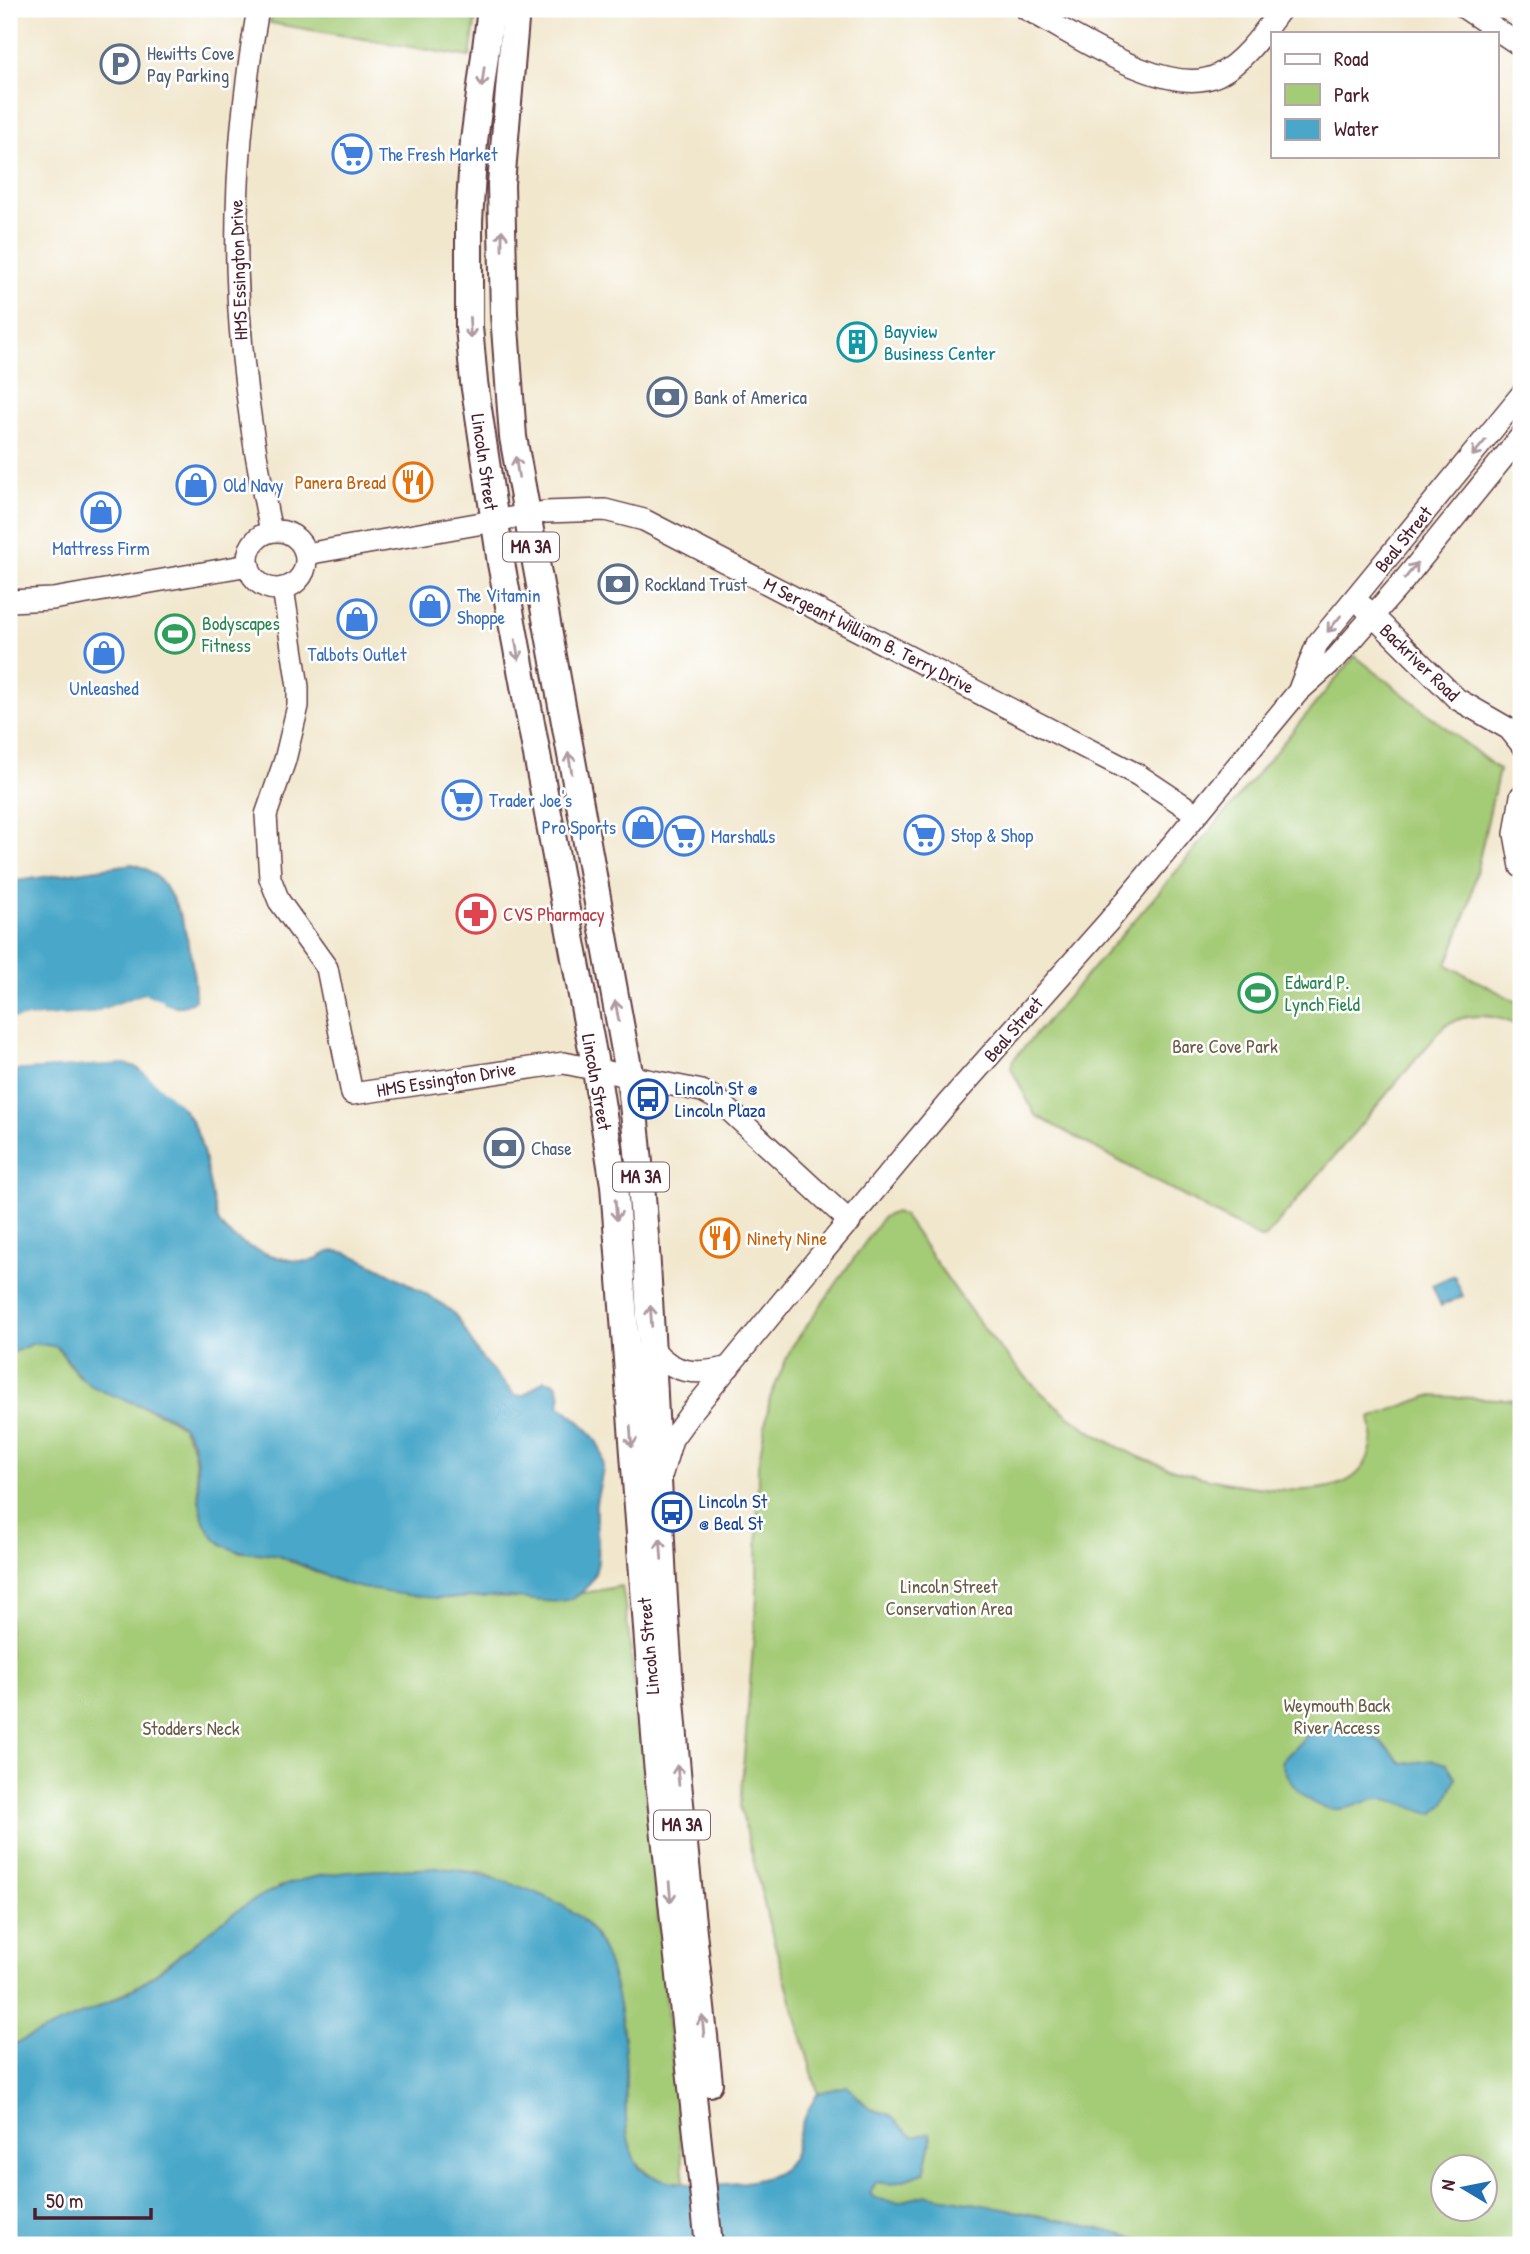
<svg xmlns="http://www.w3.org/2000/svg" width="1530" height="2254" font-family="'Patrick Hand',sans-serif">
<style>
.green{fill:#a4cb76;stroke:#777550;stroke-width:2;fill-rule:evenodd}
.water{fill:#4aa7c9;stroke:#4a637a;stroke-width:2}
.pier{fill:#f1e7cd}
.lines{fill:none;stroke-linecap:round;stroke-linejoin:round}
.minor-casing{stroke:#633d43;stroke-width:24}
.major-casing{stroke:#633d43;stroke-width:30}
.minor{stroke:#fff;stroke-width:21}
.major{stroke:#fff;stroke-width:26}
.oneway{stroke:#ae9aa0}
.labels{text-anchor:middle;stroke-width:5;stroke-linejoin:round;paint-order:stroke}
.shield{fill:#fff;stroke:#80626b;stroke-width:2}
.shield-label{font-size:18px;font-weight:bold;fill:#4a1f2b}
.service-label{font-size:19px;fill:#4e5e75;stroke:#fff;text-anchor:start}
.shop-label{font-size:19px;fill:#366cbe;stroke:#fff;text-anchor:start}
.street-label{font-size:19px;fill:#4a1f2b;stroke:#fff}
.culture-label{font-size:19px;fill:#0d838f;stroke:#fff;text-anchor:start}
.food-label{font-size:19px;fill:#c56008;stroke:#fff;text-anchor:end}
.leisure-label{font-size:19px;fill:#27864d;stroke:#fff;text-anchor:start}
.health-label{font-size:19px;fill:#be3a42;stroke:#fff;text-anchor:start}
.park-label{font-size:19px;fill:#6a5b45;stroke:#fff}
.transit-label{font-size:19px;fill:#164399;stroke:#fff;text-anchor:start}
</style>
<rect width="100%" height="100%" fill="#fff"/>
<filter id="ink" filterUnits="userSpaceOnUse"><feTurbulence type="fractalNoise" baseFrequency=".0143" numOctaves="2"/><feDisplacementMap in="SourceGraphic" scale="14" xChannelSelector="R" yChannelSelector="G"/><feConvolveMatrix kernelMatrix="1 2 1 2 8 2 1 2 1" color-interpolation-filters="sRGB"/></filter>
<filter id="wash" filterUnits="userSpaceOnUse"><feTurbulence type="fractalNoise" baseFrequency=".00686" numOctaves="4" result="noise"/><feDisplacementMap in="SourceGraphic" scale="28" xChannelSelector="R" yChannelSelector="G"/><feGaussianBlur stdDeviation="1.57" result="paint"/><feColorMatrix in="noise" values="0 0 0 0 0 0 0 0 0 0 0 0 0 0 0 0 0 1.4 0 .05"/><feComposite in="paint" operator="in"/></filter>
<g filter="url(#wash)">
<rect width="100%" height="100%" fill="#f1e7cd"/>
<g class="green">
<polygon points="273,9 477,9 470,57 270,23"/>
<path d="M 1355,656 L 1499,770 L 1469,905 L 1447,965 L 1521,1004 L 1521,1027 C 1496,1014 1471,1011 1445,1025 L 1266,1237 L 1260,1238 L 1035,1115 L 1011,1068 L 1013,1060 L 1165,885 Z"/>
<path d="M 895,1212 L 904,1216 C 998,1351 1058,1455 1235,1484 C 1267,1489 1309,1495 1340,1484 C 1368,1474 1377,1445 1370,1418 L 1429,1396 L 1521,1400 L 1521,2239 L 1503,2245 L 1162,2245 L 1037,2215 L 926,2196 L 899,2202 L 875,2200 L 870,2193 L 876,2182 L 892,2184 L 924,2173 L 931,2142 L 930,2134 L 913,2137 L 888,2114 L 870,2109 L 847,2086 L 818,2093 L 769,1924 L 740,1806 L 757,1598 L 758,1466 L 770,1398 L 791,1348 L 883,1217 ZM 1442,2166 L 1484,2166 L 1484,2208 L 1442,2208 Z"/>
<path d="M 44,1342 L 57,1347 L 77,1375 L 92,1386 L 165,1416 L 182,1427 L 194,1450 L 199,1501 L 222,1544 L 241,1552 L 276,1555 L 336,1580 L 394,1592 L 546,1600 L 622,1586 C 631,1641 635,1696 642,1751 L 684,2182 L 661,2182 L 635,2163 L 626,2131 L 626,2071 L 618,2003 L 608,1966 L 592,1932 L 585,1923 L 556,1904 L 483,1873 L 441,1868 L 341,1874 L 279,1887 L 201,1938 L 143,1983 L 97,2008 L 9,2047 L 9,1354 L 34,1343 Z"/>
</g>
<g class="water">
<path d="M 132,864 C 180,873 195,958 195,1000 C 177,1014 164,1001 144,994 L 90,1014 L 9,1019 L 9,882 Z"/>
<path d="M 125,1063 C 140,1067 149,1077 161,1086 C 211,1128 201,1161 217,1218 C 226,1243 283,1264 309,1261 C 322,1259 325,1248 343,1252 C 360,1256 445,1302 455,1315 C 465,1327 471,1343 480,1356 C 491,1370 504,1383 516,1396 L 524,1395 L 544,1380 L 556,1383 L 561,1395 L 559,1405 C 577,1418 606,1441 603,1467 C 602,1479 598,1491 596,1503 C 593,1535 610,1566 582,1592 C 564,1610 526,1597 504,1597 C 481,1596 458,1599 436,1598 C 412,1597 386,1592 362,1588 C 332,1582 307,1564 278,1556 C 260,1551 240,1556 222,1544 C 182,1517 212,1459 183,1427 C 163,1407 117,1401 92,1386 C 75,1376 70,1360 57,1347 L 34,1343 L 9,1354 L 9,1070 Z"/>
<polygon points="1454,1275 1463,1296 1441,1306 1432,1285"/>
<path d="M 1329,1728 C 1367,1729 1377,1735 1402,1764 L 1433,1760 L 1447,1764 L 1456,1778 L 1445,1803 L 1434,1814 C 1416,1812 1400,1799 1382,1799 C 1370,1798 1357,1806 1346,1808 C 1316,1815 1290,1789 1281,1762 L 1311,1731 Z"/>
<path d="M 441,1868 C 482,1872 560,1894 587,1925 C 616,1958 625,2030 626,2072 C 626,2102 623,2134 635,2161 C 650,2194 760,2189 783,2169 C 798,2156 796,2137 803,2121 C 807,2111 813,2102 818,2093 L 847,2086 L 870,2109 L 888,2114 L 913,2137 L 930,2133 L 931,2142 L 924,2173 L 892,2184 L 876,2182 L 870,2193 L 875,2199 L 899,2202 L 926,2195 L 952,2199 L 1080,2224 L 1162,2245 L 9,2245 L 9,2047 C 53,2024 101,2010 143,1983 C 188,1953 227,1909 278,1888 C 327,1867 389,1871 441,1868 Z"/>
</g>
<g class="pier">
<polygon points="144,994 163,1000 164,1006 144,998 90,1018 9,1022 9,1019 90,1014"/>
<polygon points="126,1060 138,1063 149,1072 182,1100 186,1110 137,1066 125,1063 9,1070 9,1067"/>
</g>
</g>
<g filter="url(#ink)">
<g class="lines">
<g class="minor-casing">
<g id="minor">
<path d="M 258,9 C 225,194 231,347 271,531"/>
<path d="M 1026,9 C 1073,33 1167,100 1218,75 C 1244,62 1264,32 1281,9"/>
<polyline points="1466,9 1521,46"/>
<circle cx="277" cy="560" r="29"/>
<polyline points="306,554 545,512 605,510 644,520 1138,775 1195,813"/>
<polyline points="283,588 298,687 298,706 285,760 266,815 270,878 279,901 327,968 352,1094 564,1063 702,1091 717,1099 850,1222"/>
<polyline points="9,601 53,599 249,565"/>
<polyline points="1364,607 1457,699 1509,729 1521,744"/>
<polyline points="1300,687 1317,644 1521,395"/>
<polyline points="1521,796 1515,834 1521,867"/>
<path d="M 654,1350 C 674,1375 699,1375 729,1367"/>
<polyline points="662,1473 672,1439 690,1414 803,1276 947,1104 1109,921 1298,692 1337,657 1405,579 1521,436"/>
</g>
</g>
<g class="major-casing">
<g id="major">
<polyline points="491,9 474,141 469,221 469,327 474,382 501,563 596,1070 614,1185 657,1762 709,2245"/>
<path d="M 516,9 L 501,184 L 504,314 L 513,437 L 630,1078 C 649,1232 653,1386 661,1541 C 669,1723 690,1903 709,2083"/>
</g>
</g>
<use href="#minor" class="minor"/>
<use href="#major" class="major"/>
</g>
<defs><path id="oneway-shaft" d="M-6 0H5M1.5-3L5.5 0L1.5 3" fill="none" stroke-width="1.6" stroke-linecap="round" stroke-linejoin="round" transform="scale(1.75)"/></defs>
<g class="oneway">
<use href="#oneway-shaft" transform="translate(483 77) rotate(97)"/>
<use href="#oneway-shaft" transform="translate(502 240) rotate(-90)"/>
<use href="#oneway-shaft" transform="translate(470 328) rotate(87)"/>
<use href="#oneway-shaft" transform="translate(1479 448) rotate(130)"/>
<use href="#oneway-shaft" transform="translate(517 467) rotate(-99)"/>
<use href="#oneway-shaft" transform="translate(1411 571) rotate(-51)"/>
<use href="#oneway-shaft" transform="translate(1334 624) rotate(129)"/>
<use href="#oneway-shaft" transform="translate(517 650) rotate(80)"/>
<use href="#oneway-shaft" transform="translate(570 763) rotate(-100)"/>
<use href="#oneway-shaft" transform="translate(617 1011) rotate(-100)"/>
<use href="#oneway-shaft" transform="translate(616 1210) rotate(85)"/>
<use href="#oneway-shaft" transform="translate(651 1316) rotate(-94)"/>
<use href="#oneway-shaft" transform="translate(631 1437) rotate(86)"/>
<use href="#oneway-shaft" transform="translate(661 1549) rotate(-94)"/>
<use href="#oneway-shaft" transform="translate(678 1775) rotate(-95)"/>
<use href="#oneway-shaft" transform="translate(670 1892) rotate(85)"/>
<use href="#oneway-shaft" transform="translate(703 2026) rotate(-96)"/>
</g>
</g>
<defs>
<g id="parking-ring" transform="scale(2.0125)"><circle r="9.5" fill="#fff" stroke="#5c6f8a" stroke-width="1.5"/><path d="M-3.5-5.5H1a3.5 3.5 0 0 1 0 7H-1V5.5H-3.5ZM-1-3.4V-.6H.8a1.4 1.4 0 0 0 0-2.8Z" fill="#5c6f8a"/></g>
<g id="supermarket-ring" transform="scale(2.0125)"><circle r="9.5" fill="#fff" stroke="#3f7fe0" stroke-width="1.5"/><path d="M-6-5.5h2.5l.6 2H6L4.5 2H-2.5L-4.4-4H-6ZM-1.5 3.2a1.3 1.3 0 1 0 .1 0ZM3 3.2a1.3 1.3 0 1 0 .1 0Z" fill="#3f7fe0"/></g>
<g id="building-ring" transform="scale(2.0125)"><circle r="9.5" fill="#fff" stroke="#0f9aa8" stroke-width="1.5"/><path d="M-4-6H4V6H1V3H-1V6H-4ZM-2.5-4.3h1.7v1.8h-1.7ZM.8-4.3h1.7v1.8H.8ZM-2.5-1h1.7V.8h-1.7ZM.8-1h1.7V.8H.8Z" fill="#0f9aa8"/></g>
<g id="bank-ring" transform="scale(2.0125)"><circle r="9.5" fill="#fff" stroke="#5c6f8a" stroke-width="1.5"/><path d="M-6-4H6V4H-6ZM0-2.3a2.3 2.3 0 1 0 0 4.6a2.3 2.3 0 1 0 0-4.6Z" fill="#5c6f8a"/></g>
<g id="restaurant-ring" transform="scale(2.0125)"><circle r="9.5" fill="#fff" stroke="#e8710a" stroke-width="1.5"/><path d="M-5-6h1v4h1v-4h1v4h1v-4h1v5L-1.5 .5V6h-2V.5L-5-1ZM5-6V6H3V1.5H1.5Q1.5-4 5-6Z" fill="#e8710a"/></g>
<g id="shop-ring" transform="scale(2.0125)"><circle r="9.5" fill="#fff" stroke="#3f7fe0" stroke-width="1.5"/><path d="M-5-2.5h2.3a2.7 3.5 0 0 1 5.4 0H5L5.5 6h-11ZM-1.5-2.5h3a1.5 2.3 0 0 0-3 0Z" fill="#3f7fe0"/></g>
<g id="stadium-ring" transform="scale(2.0125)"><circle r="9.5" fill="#fff" stroke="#2e9e5b" stroke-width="1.5"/><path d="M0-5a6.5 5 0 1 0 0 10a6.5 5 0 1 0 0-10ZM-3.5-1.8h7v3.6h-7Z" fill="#2e9e5b"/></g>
<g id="pharmacy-ring" transform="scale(2.0125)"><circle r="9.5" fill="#fff" stroke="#e0444e" stroke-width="1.5"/><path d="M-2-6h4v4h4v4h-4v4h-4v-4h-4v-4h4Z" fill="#e0444e"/></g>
<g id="bus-ring" transform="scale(2.0125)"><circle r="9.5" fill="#fff" stroke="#1a4fb4" stroke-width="1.5"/><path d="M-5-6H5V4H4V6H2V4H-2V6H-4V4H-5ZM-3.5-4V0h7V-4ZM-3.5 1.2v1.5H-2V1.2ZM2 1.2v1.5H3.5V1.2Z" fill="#1a4fb4"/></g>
</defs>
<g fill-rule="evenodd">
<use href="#parking-ring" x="120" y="64"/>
<use href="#supermarket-ring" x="352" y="154"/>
<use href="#building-ring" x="857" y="342"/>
<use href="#bank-ring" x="667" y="397"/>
<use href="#restaurant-ring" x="413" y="482"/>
<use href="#shop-ring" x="196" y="485"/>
<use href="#shop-ring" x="101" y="512"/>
<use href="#bank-ring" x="618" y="584"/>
<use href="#shop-ring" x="430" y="606"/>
<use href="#shop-ring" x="357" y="619"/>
<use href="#stadium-ring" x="175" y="634"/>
<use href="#shop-ring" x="104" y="653"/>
<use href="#supermarket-ring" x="462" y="800"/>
<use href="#shop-ring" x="643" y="827"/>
<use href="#supermarket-ring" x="924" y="835"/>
<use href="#supermarket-ring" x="684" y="836"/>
<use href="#pharmacy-ring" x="476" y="914"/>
<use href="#stadium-ring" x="1258" y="993"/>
<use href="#bus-ring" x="648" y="1099"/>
<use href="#bank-ring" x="504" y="1148"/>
<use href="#restaurant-ring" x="720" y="1238"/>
<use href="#bus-ring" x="672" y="1512"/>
</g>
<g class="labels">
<g class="shield">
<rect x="503" y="532.5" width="56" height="29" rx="5"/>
<rect x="613" y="1162.5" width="56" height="29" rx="5"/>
<rect x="654" y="1810.5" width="56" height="29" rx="5"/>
</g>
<g class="shield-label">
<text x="531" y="553">MA 3A</text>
<text x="641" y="1183">MA 3A</text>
<text x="682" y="1831">MA 3A</text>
</g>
<g class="service-label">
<text x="147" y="60">Hewitts Cove<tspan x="147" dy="22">Pay Parking</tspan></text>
<text x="694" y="404">Bank of America</text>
<text x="645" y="591">Rockland Trust</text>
<text x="531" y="1155">Chase</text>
</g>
<g class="shop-label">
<text x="379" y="161">The Fresh Market</text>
<text x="223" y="492">Old Navy</text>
<text x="101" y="555" text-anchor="middle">Mattress Firm</text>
<text x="457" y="602">The Vitamin<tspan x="457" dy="22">Shoppe</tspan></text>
<text x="357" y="661" text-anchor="middle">Talbots Outlet</text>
<text x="104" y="695" text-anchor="middle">Unleashed</text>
<text x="489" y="807">Trader Joe's</text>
<text x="616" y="834" text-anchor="end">Pro Sports</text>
<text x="951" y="842">Stop &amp; Shop</text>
<text x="711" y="843">Marshalls</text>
</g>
<g class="street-label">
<text transform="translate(238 270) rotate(-92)" y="7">HMS Essington Drive</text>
<text transform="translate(485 462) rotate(82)" y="7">Lincoln Street</text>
<text transform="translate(1403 539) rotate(-51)" y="7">Beal Street</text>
<text transform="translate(869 635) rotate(27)" y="7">M Sergeant William B. Terry Drive</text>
<text transform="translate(1420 662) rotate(44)" y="7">Backriver Road</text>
<text transform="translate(1013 1029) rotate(-49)" y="7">Beal Street</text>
<text transform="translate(446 1079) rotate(-9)" y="7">HMS Essington Drive</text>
<text transform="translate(597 1082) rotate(80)" y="7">Lincoln Street</text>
<text transform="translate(648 1646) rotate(-95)" y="7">Lincoln Street</text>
</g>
<g class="culture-label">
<text x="884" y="338">Bayview<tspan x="884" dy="22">Business Center</tspan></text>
</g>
<g class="food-label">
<text x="386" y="489">Panera Bread</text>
<text x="747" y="1245" text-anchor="start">Ninety Nine</text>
</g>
<g class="leisure-label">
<text x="202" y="630">Bodyscapes<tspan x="202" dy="22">Fitness</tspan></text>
<text x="1285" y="989">Edward P.<tspan x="1285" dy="22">Lynch Field</tspan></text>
</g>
<g class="health-label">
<text x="503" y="921">CVS Pharmacy</text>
</g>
<g class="park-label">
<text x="1225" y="1053">Bare Cove Park</text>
<text x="949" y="1593">Lincoln Street<tspan x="949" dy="22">Conservation Area</tspan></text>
<text x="1337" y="1712">Weymouth Back<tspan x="1337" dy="22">River Access</tspan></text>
<text x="191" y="1735">Stodders Neck</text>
</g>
<g class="transit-label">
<text x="675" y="1095">Lincoln St @<tspan x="675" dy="22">Lincoln Plaza</tspan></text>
<text x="699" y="1508">Lincoln St<tspan x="699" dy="22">@ Beal St</tspan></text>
</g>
</g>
<rect width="1530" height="2254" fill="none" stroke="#fff" stroke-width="35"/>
<rect x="1271" y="32" width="228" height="126" fill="#ffffff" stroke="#b7a5aa" stroke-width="2"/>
<rect x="1285" y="54" width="35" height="10" fill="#ffffff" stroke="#b7a5aa" stroke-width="2"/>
<text x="1334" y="66" font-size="21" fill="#4a1f2b">Road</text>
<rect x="1285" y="84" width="35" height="21" fill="#a4cb76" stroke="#b7a5aa" stroke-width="2"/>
<text x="1334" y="102" font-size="21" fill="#4a1f2b">Park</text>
<rect x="1285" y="119" width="35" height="21" fill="#4aa7c9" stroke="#b7a5aa" stroke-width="2"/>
<text x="1334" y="136" font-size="21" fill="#4a1f2b">Water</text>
<g transform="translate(1464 2188) rotate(280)"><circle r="33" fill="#ffffff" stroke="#b7a5aa" stroke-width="2"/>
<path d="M0-5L12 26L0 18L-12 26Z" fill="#1f6fb2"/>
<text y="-10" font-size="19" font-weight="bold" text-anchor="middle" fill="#4a1f2b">N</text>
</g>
<path d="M35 2208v10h116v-10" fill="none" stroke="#4a1f2b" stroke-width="3.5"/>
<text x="46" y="2208" font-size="21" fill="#4a1f2b" stroke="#ffffff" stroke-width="5" paint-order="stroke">50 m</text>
</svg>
